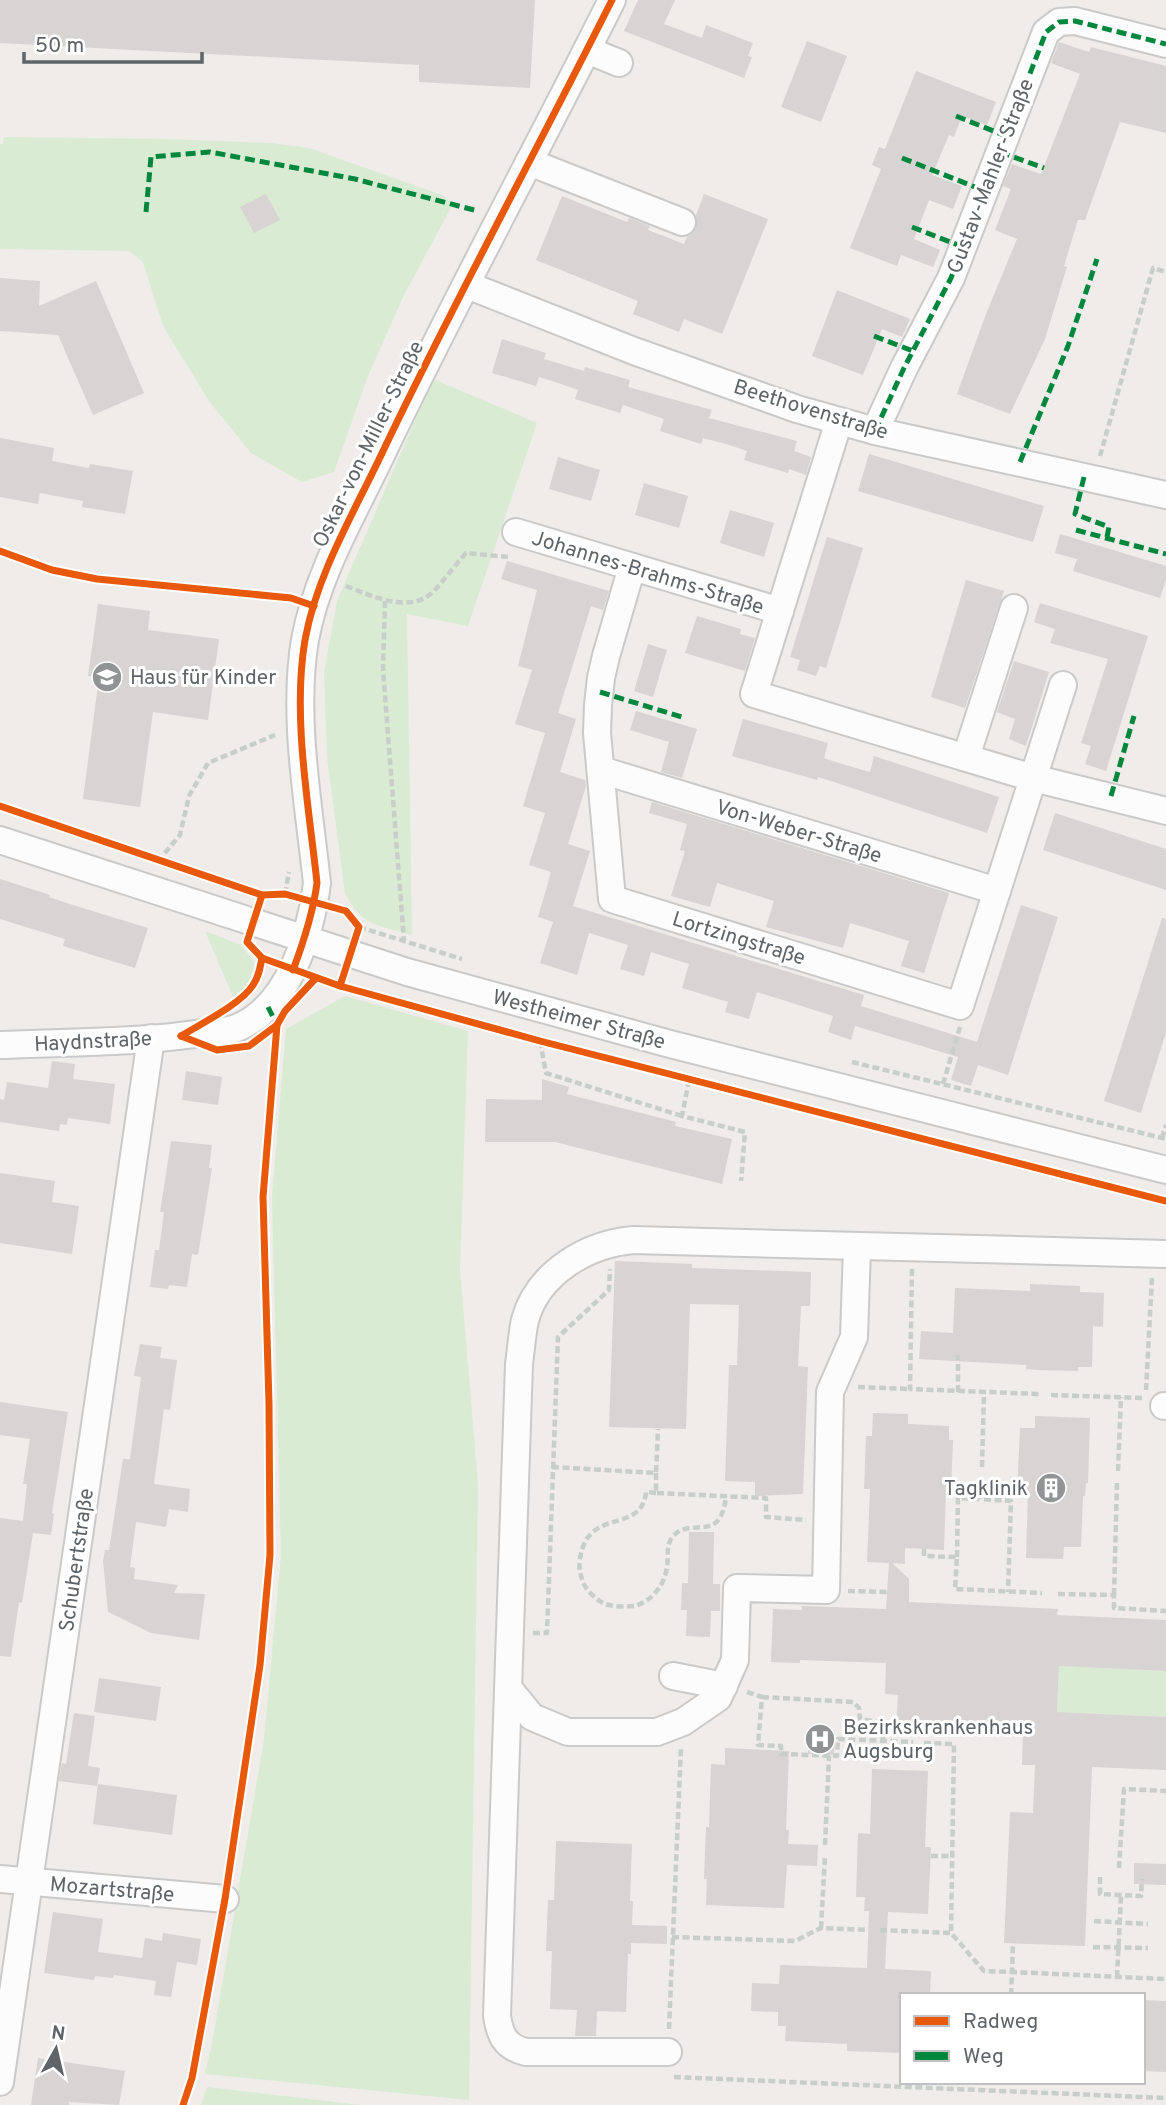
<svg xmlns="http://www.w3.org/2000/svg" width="1166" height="2105" font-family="Overpass,sans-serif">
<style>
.green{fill:#daebd3}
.building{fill:#d7d4d3}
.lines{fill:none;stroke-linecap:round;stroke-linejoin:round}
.minor-casing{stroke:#cacaca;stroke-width:30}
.path{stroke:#c8ceca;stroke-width:4.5;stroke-dasharray:7 3.5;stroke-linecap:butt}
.minor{stroke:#fdfcfc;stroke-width:26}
.quiet{stroke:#00873e;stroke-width:5;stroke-dasharray:10 5;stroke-linecap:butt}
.cycleway-casing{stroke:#fff;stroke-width:11}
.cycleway{stroke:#e8590c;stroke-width:7}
.labels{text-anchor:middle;stroke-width:6;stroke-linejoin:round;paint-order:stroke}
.street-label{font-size:21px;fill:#5e6468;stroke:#fff}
.poi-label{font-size:21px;fill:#5e6468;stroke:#fff;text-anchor:start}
</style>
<rect width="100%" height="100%" fill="#efece9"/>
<g class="green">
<polygon points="4,137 170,139 271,143 309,148 442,195 453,204 403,297 368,376 334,472 302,482 251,453 209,401 163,326 143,262 129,251 0,249 0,144 3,144"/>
<path d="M 433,379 L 537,423 L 468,626 L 407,614 L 412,935 C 378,925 362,927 345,893 L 327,757 L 324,673 L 337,601 Z"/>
<path d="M 205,931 L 241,945 L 254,962 C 252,980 247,987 234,999 Z"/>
<polygon points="345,996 468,1031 460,1270 478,1484 469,2100 205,2074 213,2038 264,1740 281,1555 272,1198 286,1029"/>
<polygon points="1059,1666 1166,1671 1166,1717 1057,1712"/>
<polygon points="207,2087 360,2105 201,2105"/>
</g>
<g class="building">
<polygon points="0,0 535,0 530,88 419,82 419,65 0,43"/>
<polygon points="638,0 675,0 664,24 702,38 706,25 753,43 748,56 752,57 744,78 624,31"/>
<polygon points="807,41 847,56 821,122 781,107"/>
<polygon points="1059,42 1089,52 1091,47 1166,66 1166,133 1120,122 1085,220 1078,220 1064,266 1067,267 1045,339 1010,414 957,394 986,314 1017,239 995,230 1011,189 1003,186 1012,164 1041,174 1080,74 1051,63"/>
<polygon points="916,71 996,102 987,125 962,116 954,137 949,135 932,175 962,186 953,209 929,200 914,239 940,250 933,267 901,255 897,266 850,248 881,169 872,165 879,147 885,149"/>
<polygon points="266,194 280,220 254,233 240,207"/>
<polygon points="704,194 768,219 722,334 684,319 679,332 633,314 638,301 536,260 562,196 627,222 629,218 650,226 648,230 684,244 687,237 696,228 696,215"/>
<polygon points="0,278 40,281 39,306 96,281 144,393 93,415 58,335 0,331"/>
<polygon points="837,290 910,319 902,337 882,329 863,375 812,356"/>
<polygon points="502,339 546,353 544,359 584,371 585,367 630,380 628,387 712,410 709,418 797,441 794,451 811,457 806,475 789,469 788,473 744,460 747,451 726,444 703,438 701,444 660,431 664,419 623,405 620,413 575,399 578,390 558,383 539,377 536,386 492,373"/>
<polygon points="0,438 54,448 52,461 89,468 90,464 133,471 125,514 82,507 83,501 40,493 38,504 0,497"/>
<polygon points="869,454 1044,506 1033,542 858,491"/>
<polygon points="558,457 600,470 591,501 549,489"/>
<polygon points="644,483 688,496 679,528 635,515"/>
<polygon points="730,510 774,523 764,557 720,543"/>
<polygon points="1060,534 1166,566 1166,580 1160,598 1073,571 1077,559 1055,553"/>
<polygon points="827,537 863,548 826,668 820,666 816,676 797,670 800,660 790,657"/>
<polygon points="507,561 609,591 603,610 591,606 558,713 576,719 560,772 585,780 586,786 568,844 590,851 573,906 864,995 861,1006 977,1042 1021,905 1058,917 1008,1075 978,1065 971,1086 951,1080 958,1057 855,1026 851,1040 828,1032 833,1016 757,992 749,1019 725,1012 728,1002 682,988 689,964 651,952 644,976 620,969 628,945 589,933 577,975 540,963 553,922 538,917 551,872 529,865 545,813 523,806 545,733 515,724 532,670 518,666 537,590 501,579"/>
<polygon points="966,580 1004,591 965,708 931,697"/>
<polygon points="1040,603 1148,636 1106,771 1085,764 1091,746 1081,743 1108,659 1050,643 1055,629 1034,622"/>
<polygon points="98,604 150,611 148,630 219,639 208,720 153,712 140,807 83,799 99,677 88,676"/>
<polygon points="697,616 741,629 740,634 755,638 745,671 685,653"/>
<polygon points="648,644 667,650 653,697 634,691"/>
<polygon points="1014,661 1049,672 1026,746 1009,739 1015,719 997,712"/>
<polygon points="636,711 697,729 682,778 661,772 669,742 630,730"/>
<polygon points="743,719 828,743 824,758 842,764 870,772 874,756 999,797 987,833 837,783 818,777 817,780 732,756"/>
<polygon points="652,802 949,893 924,973 901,966 909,941 880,932 850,923 843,948 766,927 774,901 717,883 710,907 671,896 685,851 680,850 687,824 649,813"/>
<polygon points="1055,813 1166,849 1166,890 1043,850"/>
<polygon points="0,879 50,895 49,897 76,906 148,928 135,968 63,946 65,939 0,919"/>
<polygon points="1162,918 1166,919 1166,1032 1141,1113 1104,1101"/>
<polygon points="52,1061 75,1064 73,1079 115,1084 110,1124 68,1118 67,1125 60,1124 59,1131 0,1122 0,1099 4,1100 7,1082 48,1088"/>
<polygon points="186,1071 222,1077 218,1105 182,1100"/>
<polygon points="542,1079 569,1087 567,1094 676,1122 675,1126 732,1139 722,1184 555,1142 485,1142 486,1099 542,1100"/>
<polygon points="171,1141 212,1145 209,1168 212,1168 198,1255 192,1254 187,1287 169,1285 168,1289 150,1287 155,1250 159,1250 164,1212 160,1212"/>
<polygon points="0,1173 55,1181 52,1202 79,1206 72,1254 0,1243"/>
<polygon points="615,1261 692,1264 692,1268 811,1272 810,1306 801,1306 798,1366 808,1367 803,1494 755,1496 755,1482 725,1481 729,1365 737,1365 739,1305 690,1304 686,1429 609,1427"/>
<polygon points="1030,1284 1080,1286 1080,1292 1104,1293 1103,1327 1093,1326 1092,1367 1078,1367 1078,1371 1039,1370 1026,1369 1026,1365 919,1359 921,1331 953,1333 955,1288 1030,1291"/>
<polygon points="140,1344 162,1347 160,1358 177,1360 170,1410 164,1409 154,1484 190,1489 188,1512 169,1509 166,1527 136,1522 130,1567 135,1568 134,1579 178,1585 174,1593 205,1594 199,1640 151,1633 108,1612 103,1561 105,1550 109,1550 123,1459 130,1459 141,1377 134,1376"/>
<polygon points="0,1402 68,1412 52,1513 54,1514 51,1535 33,1533 22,1603 19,1602 11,1657 0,1656 0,1518 23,1521 27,1484 23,1484 30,1439 0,1435"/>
<polygon points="873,1413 908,1414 908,1424 949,1426 949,1440 953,1440 951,1491 946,1491 944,1550 905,1548 905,1564 892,1563 909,1579 909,1602 1058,1609 1057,1615 1166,1620 1166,1671 1059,1666 1057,1712 1166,1717 1166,1770 1092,1767 1085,1946 1004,1943 1010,1812 1033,1813 1035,1765 1022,1765 1023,1732 896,1727 898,1695 885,1694 886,1663 800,1660 800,1663 771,1662 773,1609 802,1610 802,1606 886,1609 889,1563 867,1562 870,1489 864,1489 866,1436 872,1436"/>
<polygon points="1035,1416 1090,1418 1088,1483 1086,1483 1085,1496 1083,1496 1081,1547 1064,1547 1063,1559 1026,1558 1028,1494 1017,1493 1020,1428 1035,1428"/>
<polygon points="689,1532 714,1532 713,1584 720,1584 720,1611 711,1611 710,1637 686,1636 687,1610 681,1610 682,1583 688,1583"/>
<polygon points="99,1678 161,1687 156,1721 94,1712"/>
<polygon points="74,1713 95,1716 88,1766 100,1768 97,1786 59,1781 62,1763 66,1764"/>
<polygon points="808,1732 835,1733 834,1755 808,1754"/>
<polygon points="725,1748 789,1751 786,1830 789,1830 788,1844 818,1845 817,1866 787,1865 784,1908 706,1905 707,1879 704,1879 706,1827 709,1827 711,1764 725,1765"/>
<polygon points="872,1769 928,1771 925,1847 931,1847 928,1914 888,1912 885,1969 931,1971 930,1995 902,1995 902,2053 847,2051 847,2044 785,2041 786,2026 778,2026 778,2012 751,2011 752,1983 779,1984 780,1965 867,1968 869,1911 864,1911 865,1897 856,1897 858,1833 870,1834"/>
<polygon points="98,1784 177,1795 172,1835 93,1824"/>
<polygon points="556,1841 632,1844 630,1901 633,1901 632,1925 667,1926 667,1944 631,1943 631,1954 628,1954 626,2012 597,2011 596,2036 575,2036 577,2010 550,2009 552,1951 546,1951 548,1900 554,1900"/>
<polygon points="1134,1863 1166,1864 1166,1885 1134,1884"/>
<polygon points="53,1912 103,1919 98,1952 142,1958 145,1938 162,1941 163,1933 201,1939 197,1965 177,1962 171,1997 154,1995 156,1981 114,1975 113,1978 95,1976 94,1980 44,1973"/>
<polygon points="1143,2000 1166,2001 1166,2072 1143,2071"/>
<polygon points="38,2058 125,2071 119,2105 69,2102 69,2105 31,2105"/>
</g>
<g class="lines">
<g class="minor-casing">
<g id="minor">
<polyline points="587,50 619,63"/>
<polyline points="529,162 682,222"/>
<polyline points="467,285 634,351 797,409 875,431 1166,495"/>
<polyline points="839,421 754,694 1033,778 1166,811"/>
<polyline points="875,431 904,368 951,278 1046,32 1059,22 1075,21 1166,44"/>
<polyline points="516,532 780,611"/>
<polyline points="632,567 606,656 601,678 598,705 597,733 612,899 960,1006 1063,685"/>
<polyline points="966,757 1014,608"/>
<polyline points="601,770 997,891"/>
<polyline points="0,840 407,972 670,1044 1166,1170"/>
<path d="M 0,1045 C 67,1042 136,1043 202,1033 C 213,1031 229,1032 239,1027 C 289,1005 311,933 317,883 C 309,807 292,716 305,640 C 317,573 355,511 384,449 C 456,298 537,150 612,0"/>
<polyline points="1164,1406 1166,1406"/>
<polyline points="673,1676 724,1686"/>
<polyline points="509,1689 532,1717 568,1732 657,1732 683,1722 718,1698 735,1660 737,1588 826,1590 830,1392 854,1337 857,1248"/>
<polyline points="0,1879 225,1899"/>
<path d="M 668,2052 L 526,2052 C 505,2047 500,2035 497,2016 L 519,1364 C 521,1350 522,1334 525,1320 C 538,1273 587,1244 633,1240 L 1166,1254"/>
<polyline points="0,2082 151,1038"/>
</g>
</g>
<g class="path">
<polyline points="1100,456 1153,268 1166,272"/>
<path d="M 346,586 C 372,596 410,615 434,591 C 445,579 455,565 466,553 L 509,557"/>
<polyline points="385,601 383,670 404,941"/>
<polyline points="158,861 180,835 189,796 208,763 275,735"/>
<polyline points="285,894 289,872"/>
<polyline points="359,927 462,959"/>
<polyline points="540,1041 546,1073 682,1116"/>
<polyline points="852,1062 1166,1139"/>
<polyline points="689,1080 682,1116 745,1132 741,1181"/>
<polyline points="943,1084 960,1027"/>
<polyline points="1162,1138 1166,1125"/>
<polyline points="912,1269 910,1389 1039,1394"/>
<polyline points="858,1387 910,1389"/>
<polyline points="1146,1390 1152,1277"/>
<polyline points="958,1392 958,1355"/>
<polyline points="1051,1395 1143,1398"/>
<polyline points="552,1467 656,1473 658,1429"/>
<polyline points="982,1467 984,1393"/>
<polyline points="1118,1471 1121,1397"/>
<polyline points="656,1473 656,1493 766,1498 766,1517 806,1520"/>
<polyline points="981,1481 981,1499 1011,1501 1008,1592"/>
<path d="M 656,1493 L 646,1492 C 642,1532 596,1510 583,1547 C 579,1558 578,1568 582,1579 C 584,1588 594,1598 603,1603 C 611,1607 625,1607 634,1606 C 652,1602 665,1584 667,1567 C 669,1557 665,1546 673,1536 C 691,1516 721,1545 726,1496"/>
<polyline points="924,1549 924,1556 957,1557 955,1589 1042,1593"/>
<polyline points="957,1557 958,1498 981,1499"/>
<polyline points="848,1591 887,1592"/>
<polyline points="1058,1594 1114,1595 1114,1608 1166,1611"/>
<polyline points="1114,1595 1117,1482"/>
<polyline points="533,1633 547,1633 558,1337 609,1290 610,1269"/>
<polyline points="747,1692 762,1697 758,1745 781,1746 781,1754 837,1756 838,1739 913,1742"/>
<polyline points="762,1697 853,1702 859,1708 860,1719 883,1723 883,1741"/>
<polyline points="924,1743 954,1744 951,1933"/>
<polyline points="825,1845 829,1756"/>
<polyline points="931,1856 953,1856"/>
<polyline points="1119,1868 1124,1789 1166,1791"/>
<polyline points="1100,1877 1100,1894 1141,1896 1142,1879"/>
<polyline points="1094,1921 1148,1924"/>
<polyline points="821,1928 825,1857"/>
<polyline points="880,1930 951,1933 984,1971 1012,1972 1013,1943"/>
<polyline points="672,1937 795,1941 821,1928 868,1930"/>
<polyline points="1093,1947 1148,1948"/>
<polyline points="1117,1977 1121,1896"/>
<polyline points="1011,1995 1012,1972 1166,1979"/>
<polyline points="669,2029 681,1747"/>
<polyline points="674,2077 1166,2098"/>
</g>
<use href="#minor" class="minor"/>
<g class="quiet">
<polyline points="956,116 1006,136"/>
<polyline points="1000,152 1044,168"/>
<polyline points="902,158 985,191"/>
<polyline points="146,212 151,157 210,152 355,179 478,211"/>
<polyline points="912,227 963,247"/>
<polyline points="874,336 913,351"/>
<polyline points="875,431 904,368 951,278 1046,32 1059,22 1075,21 1166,44"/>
<polyline points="1020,462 1068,346 1097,259"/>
<polyline points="1084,477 1075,514 1109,527 1107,537"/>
<polyline points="1076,530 1166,554"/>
<polyline points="600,692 685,718"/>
<polyline points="1111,796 1134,716"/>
<polyline points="268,1007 277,1025 276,1029"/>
</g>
<g class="cycleway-casing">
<g id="cycleway">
<polyline points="0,551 52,570 97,579 291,598 314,606"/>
<polyline points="0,806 262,895 285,894 346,911 359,927 340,986"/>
<polyline points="262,895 247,942 262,958 340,986 540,1041 1166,1201"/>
<path d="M 293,970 C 304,941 313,913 317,883 C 309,807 292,716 305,640 C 317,573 355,511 384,449 C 456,298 537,150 612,0"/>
<polyline points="181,1036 217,1050 249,1046 277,1025 285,1011 316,978"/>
<path d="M 181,1036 C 202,1023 241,1004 253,985 C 259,976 260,968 262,958"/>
<polyline points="183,2105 192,2078 225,1899 260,1665 270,1555 269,1404 263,1197 277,1025"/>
</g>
</g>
<use href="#cycleway" class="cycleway"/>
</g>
<defs>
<g id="school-disc" transform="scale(1.575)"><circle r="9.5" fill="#919495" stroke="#fff"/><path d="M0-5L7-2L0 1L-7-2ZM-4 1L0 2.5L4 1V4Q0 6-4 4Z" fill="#fff"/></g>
<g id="building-disc" transform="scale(1.575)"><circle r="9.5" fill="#919495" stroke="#fff"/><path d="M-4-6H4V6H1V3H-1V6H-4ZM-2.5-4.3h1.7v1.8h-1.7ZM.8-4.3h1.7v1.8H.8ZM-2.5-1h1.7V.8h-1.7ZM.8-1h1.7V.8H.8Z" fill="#fff"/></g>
<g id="hospital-disc" transform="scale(1.575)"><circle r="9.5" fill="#919495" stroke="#fff"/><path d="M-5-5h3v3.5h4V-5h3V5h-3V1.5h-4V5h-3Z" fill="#fff"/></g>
</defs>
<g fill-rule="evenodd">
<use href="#school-disc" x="107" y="677"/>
<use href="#building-disc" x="1051" y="1488"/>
<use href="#hospital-disc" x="820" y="1739"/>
</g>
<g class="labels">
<g class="street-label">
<text transform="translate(990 176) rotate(-69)" y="7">Gustav-Mahler-Straße</text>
<text transform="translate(811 409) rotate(17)" y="7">Beethovenstraße</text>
<text transform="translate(368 444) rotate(-64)" y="7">Oskar-von-Miller-Straße</text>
<text transform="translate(648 572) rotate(17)" y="7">Johannes-Brahms-Straße</text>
<text transform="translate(799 831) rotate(17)" y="7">Von-Weber-Straße</text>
<text transform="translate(739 938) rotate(17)" y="7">Lortzingstraße</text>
<text transform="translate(579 1019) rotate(15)" y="7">Westheimer Straße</text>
<text transform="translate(93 1041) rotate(-3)" y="7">Haydnstraße</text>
<text transform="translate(76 1560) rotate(-82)" y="7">Schubertstraße</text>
<text transform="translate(112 1889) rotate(5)" y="7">Mozartstraße</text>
</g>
<g class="poi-label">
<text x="130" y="684">Haus für Kinder</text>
<text x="1028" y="1495" text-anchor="end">Tagklinik</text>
<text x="843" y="1734">Bezirkskrankenhaus<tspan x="843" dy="24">Augsburg</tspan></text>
</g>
</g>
<rect x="900" y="1993" width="245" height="91" fill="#ffffff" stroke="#bfc1c3" stroke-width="2"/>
<rect x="914" y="2016" width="35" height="10" fill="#e8590c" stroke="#bfc1c3" stroke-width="2"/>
<text x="963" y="2028" font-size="21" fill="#5e6468">Radweg</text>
<rect x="914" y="2051" width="35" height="10" fill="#00873e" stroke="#bfc1c3" stroke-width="2"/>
<text x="963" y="2063" font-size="21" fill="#5e6468">Weg</text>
<g transform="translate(56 2049) rotate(8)" stroke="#ffffff" stroke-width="5" paint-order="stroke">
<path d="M0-5L12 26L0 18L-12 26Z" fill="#5e6468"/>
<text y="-10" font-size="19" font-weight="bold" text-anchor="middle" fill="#5e6468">N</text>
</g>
<path d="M24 52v10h178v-10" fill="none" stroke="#5e6468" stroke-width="3.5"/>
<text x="35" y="52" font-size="21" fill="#5e6468" stroke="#ffffff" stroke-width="5" paint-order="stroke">50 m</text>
</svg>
